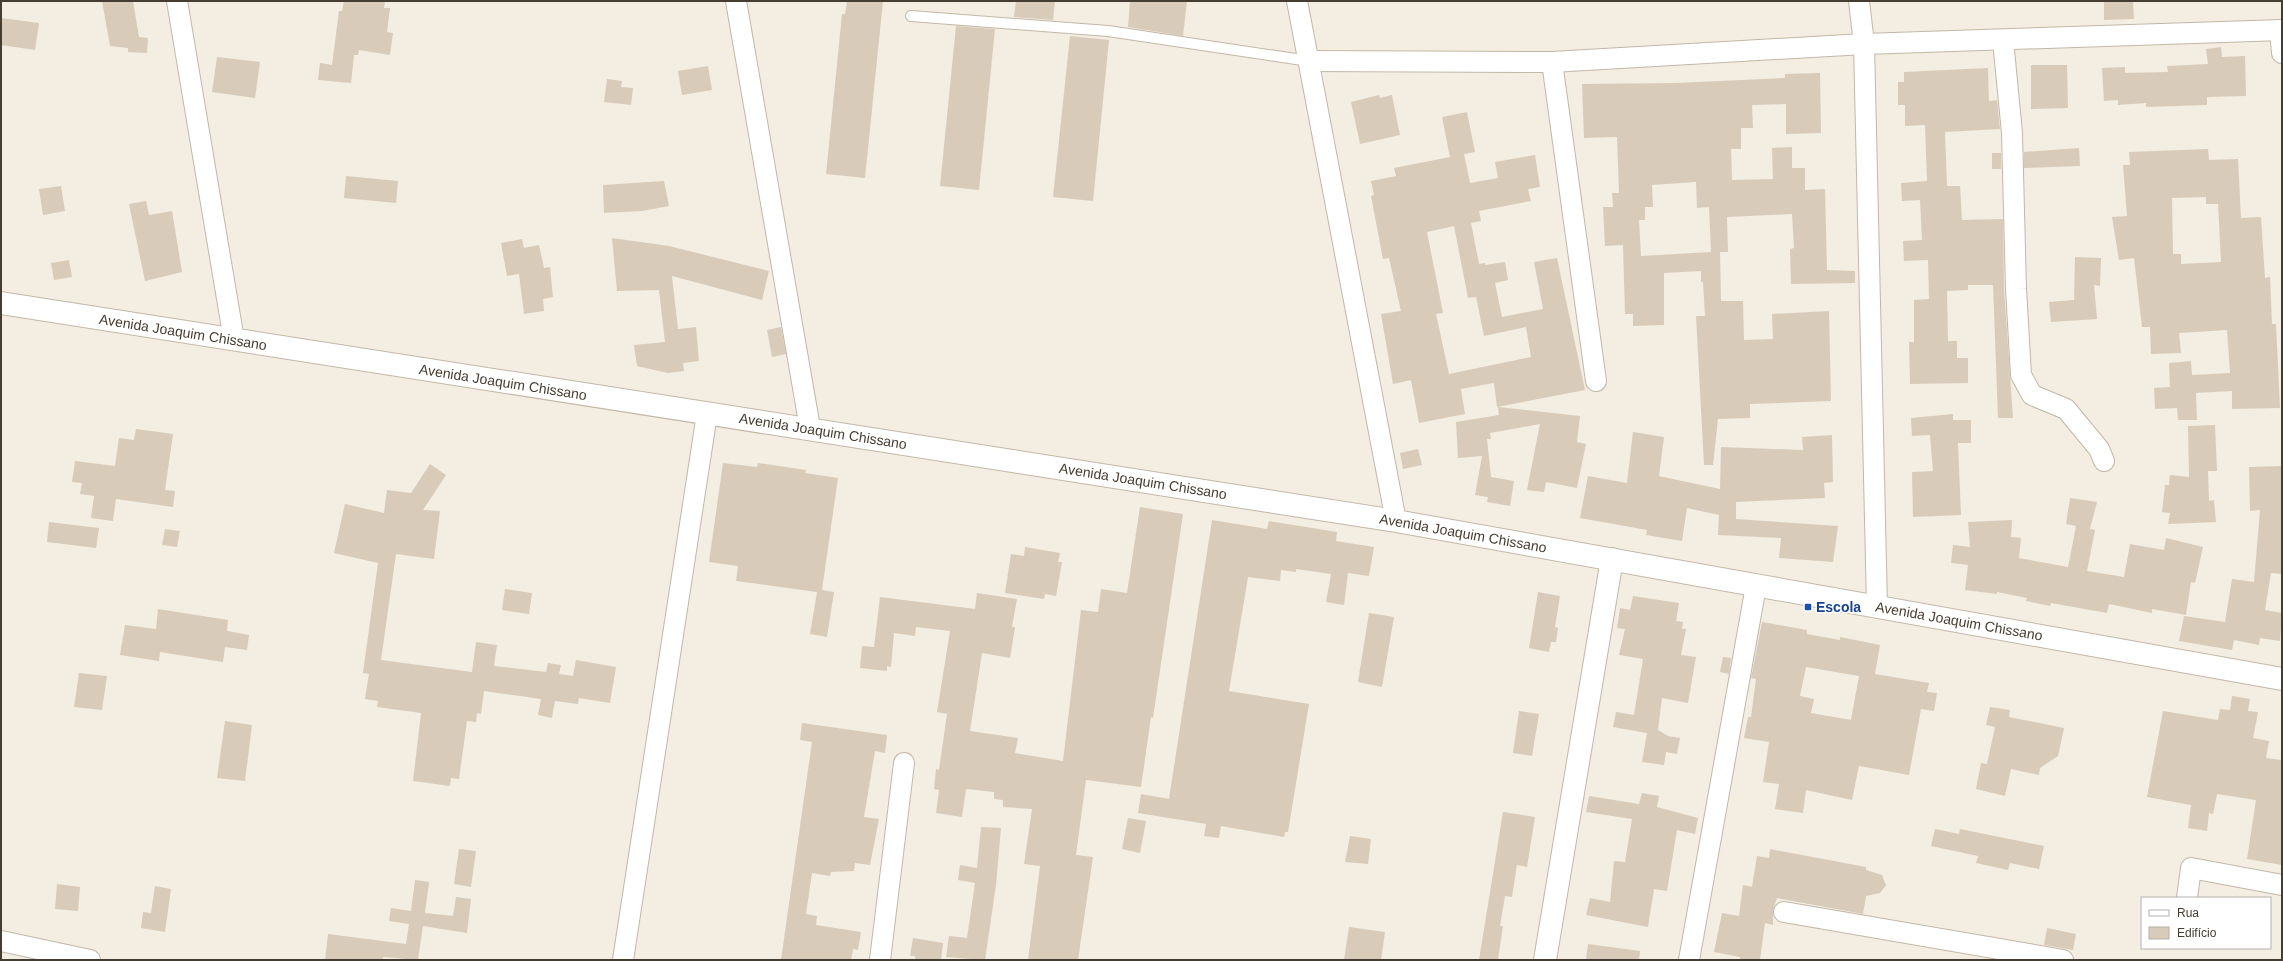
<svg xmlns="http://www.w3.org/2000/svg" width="2283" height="961" font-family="Arial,sans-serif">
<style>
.building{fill:#d9cbba;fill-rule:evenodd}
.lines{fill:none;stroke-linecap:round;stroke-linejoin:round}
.service-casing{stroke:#c2b8a7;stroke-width:12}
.minor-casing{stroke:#c2b8a7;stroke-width:22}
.tertiary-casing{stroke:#c2b8a7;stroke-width:24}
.service{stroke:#fff;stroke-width:10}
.minor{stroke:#fff;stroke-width:20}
.tertiary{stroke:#fff;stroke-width:22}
.transit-dot{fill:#1a4fb4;stroke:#fff;stroke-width:1.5}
.labels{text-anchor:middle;stroke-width:3;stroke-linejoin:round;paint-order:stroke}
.street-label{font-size:14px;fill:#453d32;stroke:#fff}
.transit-label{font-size:14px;font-weight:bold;fill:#164399;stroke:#fff;text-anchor:start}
</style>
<rect width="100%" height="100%" fill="#f3ede2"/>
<g class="building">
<polygon points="102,1 133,1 139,37 148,38 147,53 128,52 128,48 110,46"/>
<polygon points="344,1 385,1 384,8 390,8 387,32 393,33 390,55 359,50 358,55 354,55 351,83 318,80 320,63 332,65 339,11 342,11"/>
<polygon points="847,1 883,1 865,178 826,174 842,14 845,14"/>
<polygon points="1016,1 1055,1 1053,20 1014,17"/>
<polygon points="1130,1 1187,1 1183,36 1128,27"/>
<polygon points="2104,1 2133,1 2134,19 2104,20"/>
<polygon points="1,18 39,23 35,50 1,45"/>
<polygon points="956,26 995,29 979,190 940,186"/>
<polygon points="1070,36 1109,40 1093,201 1053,197"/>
<polygon points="2221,47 2222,57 2245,56 2246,96 2207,97 2207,105 2146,107 2146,103 2118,105 2118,100 2104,101 2102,68 2125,67 2125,73 2168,72 2167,66 2208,64 2206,49"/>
<polygon points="217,57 260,62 255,98 212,92"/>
<polygon points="2031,65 2067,65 2068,108 2031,109"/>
<polygon points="708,66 712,90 682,95 678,71"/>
<polygon points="1988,68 1989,101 1997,100 2000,129 1945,132 1947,186 1960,186 1962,220 2003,219 2004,289 2013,418 1998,418 1993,285 1968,285 1968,290 1947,291 1948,341 1957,341 1957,358 1968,358 1968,383 1910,384 1909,342 1914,342 1914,300 1929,299 1928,260 1904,261 1903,241 1922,240 1920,200 1902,201 1901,183 1927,181 1925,125 1905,126 1905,105 1898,105 1898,82 1904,82 1904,72"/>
<path d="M 1820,73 L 1821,133 L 1786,134 L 1786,104 L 1752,105 L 1753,128 L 1741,128 L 1741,149 L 1731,149 L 1732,180 L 1773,179 L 1772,148 L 1792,147 L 1792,168 L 1805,168 L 1805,190 L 1825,189 L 1827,270 L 1855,271 L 1855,283 L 1791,284 L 1790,249 L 1794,248 L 1792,214 L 1727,217 L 1728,252 L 1720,252 L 1721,301 L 1743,301 L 1744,340 L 1773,339 L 1772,314 L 1829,311 L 1831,401 L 1750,404 L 1750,418 L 1718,419 L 1713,465 L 1704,465 L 1696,316 L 1705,316 L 1703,282 L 1701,282 L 1701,271 L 1664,273 L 1664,325 L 1633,326 L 1633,314 L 1625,314 L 1623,245 L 1605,246 L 1603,207 L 1613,207 L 1612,193 L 1619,193 L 1617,137 L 1584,138 L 1582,84 L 1676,83 L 1785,78 L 1785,74 ZM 1696,182 L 1697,208 L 1709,207 L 1711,252 L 1641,256 L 1639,220 L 1645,220 L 1645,207 L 1653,207 L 1652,185 Z"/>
<polygon points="607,79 622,81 621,87 633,88 631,105 604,102"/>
<polygon points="1379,95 1380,98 1392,95 1400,135 1360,144 1351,102"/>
<path d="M 1467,112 L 1475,152 L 1464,154 L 1470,183 L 1498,178 L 1495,162 L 1535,155 L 1540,187 L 1528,189 L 1531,201 L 1479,211 L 1481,221 L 1471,223 L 1479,264 L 1485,263 L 1485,265 L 1505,262 L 1508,280 L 1495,283 L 1502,317 L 1543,309 L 1534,262 L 1557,258 L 1585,390 L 1497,407 L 1494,383 L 1461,389 L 1465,414 L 1419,423 L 1411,380 L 1393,384 L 1381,314 L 1401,311 L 1389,258 L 1383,259 L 1371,196 L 1374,195 L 1371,181 L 1396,176 L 1394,168 L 1450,157 L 1442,117 ZM 1454,226 L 1468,298 L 1476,297 L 1484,336 L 1526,327 L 1531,357 L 1449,374 L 1436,314 L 1443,313 L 1427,232 Z"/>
<polygon points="2079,148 2080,166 2024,168 2024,152"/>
<path d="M 2208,149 L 2209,160 L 2238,159 L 2241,218 L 2261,217 L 2265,278 L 2270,277 L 2272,324 L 2276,324 L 2280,408 L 2232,409 L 2232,391 L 2196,393 L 2197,420 L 2178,420 L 2177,408 L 2155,409 L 2154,388 L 2170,387 L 2169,363 L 2191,361 L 2192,375 L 2230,373 L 2227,330 L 2179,333 L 2181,353 L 2151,354 L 2150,327 L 2142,327 L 2134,258 L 2119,260 L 2112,217 L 2127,216 L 2123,165 L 2130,165 L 2129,152 ZM 2206,197 L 2206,204 L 2218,204 L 2221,262 L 2181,264 L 2181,254 L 2173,254 L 2172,198 Z"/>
<rect x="1992" y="153" width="9" height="16"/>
<polygon points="346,176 398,181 396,203 344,198"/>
<polygon points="664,181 669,206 642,211 604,213 603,185"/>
<polygon points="61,186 65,211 43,215 39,189"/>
<polygon points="146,201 149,215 172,211 182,272 145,281 129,204"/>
<polygon points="612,238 669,246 769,271 762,300 672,276 678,329 696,327 699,361 683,363 684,371 668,373 637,366 634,345 665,342 659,290 617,291"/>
<polygon points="522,239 524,248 539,245 544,268 550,267 553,297 543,299 544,311 524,314 519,274 507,276 501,243"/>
<polygon points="2075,257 2101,258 2100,286 2094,285 2097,319 2051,322 2049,302 2074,300"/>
<polygon points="69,260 72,277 54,280 51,263"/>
<polygon points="781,327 786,354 772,357 767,330"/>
<polygon points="1498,407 1580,416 1577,442 1586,444 1577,488 1546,482 1544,492 1527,490 1540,424 1490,433 1491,439 1487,439 1491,477 1514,481 1510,506 1487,502 1488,497 1475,495 1482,456 1458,458 1456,422 1499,415"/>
<polygon points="1953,414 1953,420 1971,420 1971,443 1958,443 1961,515 1913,517 1912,472 1933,471 1930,435 1912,436 1911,418"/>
<polygon points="2215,425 2217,471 2208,471 2209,501 2214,500 2216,522 2168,524 2170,513 2162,512 2165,485 2169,485 2170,475 2189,477 2188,426"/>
<polygon points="136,429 173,434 165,490 175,491 173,507 116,499 113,521 91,518 94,496 80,494 82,483 72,482 75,461 115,466 119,438 134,440"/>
<polygon points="1633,432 1664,437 1659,476 1720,489 1721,447 1803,450 1802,437 1832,435 1833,482 1824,483 1825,498 1736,502 1736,519 1838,526 1833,562 1779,558 1781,538 1718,535 1719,515 1687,508 1682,541 1646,535 1647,530 1580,518 1588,476 1627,483"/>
<polygon points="1418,449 1422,465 1403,469 1400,453"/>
<polygon points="723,463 757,467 758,463 806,470 805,473 838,478 822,590 834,592 827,637 810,634 817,592 736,581 738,566 709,562"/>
<polygon points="430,464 446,475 423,510 440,511 434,559 396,554 381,660 472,672 476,642 497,645 494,666 546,672 548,663 561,665 559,674 573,676 576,660 616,667 610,703 579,698 578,704 555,701 552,718 538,715 541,699 484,691 481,714 477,713 476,722 467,721 459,779 451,778 450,786 413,781 421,713 377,707 378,701 365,699 369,674 363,673 378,563 334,553 345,504 384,513 387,490 411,493"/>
<polygon points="2282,466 2282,574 2271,573 2265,610 2282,613 2280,641 2260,638 2259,645 2234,640 2232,650 2179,641 2184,616 2225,622 2232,579 2254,582 2260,510 2250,511 2249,467"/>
<polygon points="2070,498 2097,502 2090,529 2095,530 2087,571 2124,577 2130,544 2164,550 2166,538 2203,547 2195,583 2191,582 2186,615 2152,609 2152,613 2109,604 2107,613 2051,603 2050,606 2026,601 2027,598 1997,592 1997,594 1965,590 1968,565 1951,563 1953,545 1970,547 1968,522 2012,520 2011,537 2021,538 2019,558 2068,567 2076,526 2066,524"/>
<polygon points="1140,507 1183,514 1153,718 1151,717 1141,787 1086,780 1076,855 1093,857 1078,960 1028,960 1040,866 1024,864 1032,809 1003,807 1003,800 994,799 994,792 966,789 962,817 936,813 939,790 934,789 936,769 939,770 947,714 937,712 950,631 916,627 915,636 894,633 891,667 887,666 887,671 860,668 862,646 874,647 880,597 975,609 977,593 1017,599 1012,627 1015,627 1010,658 982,653 970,731 1018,738 1015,753 1063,761 1081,610 1098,612 1101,589 1127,593"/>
<polygon points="1212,520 1267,529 1269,521 1337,532 1336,541 1374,547 1369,576 1348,573 1344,605 1326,602 1331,574 1296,569 1296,572 1281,570 1280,581 1248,577 1229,691 1309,704 1288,832 1285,832 1284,837 1221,826 1219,838 1204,836 1206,824 1138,813 1141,794 1169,799"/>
<polygon points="49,522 99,528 96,548 47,542"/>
<polygon points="165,529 180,531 177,547 162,545"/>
<polygon points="1025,547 1060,553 1058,562 1062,562 1056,596 1045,594 1044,599 1005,593 1011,554 1024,556"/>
<polygon points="505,589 532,593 529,614 502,610"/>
<polygon points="1538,592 1560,596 1555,627 1558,628 1556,642 1551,642 1549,652 1529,648"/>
<polygon points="1633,596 1679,603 1676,621 1683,622 1682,629 1686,629 1681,655 1696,657 1688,703 1662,698 1658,730 1668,736 1680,738 1677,754 1666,752 1664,765 1642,762 1647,733 1613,727 1616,712 1634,715 1643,659 1619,655 1625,629 1617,628 1620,608 1630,610"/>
<polygon points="158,609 228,620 227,631 249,635 247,650 225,647 223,662 160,652 159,661 120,655 125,625 156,629"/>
<polygon points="1369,613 1394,617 1382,687 1358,682"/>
<path d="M 1762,622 L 1807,630 L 1807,634 L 1840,640 L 1840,637 L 1880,645 L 1875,674 L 1929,683 L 1927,692 L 1937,693 L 1934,711 L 1921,709 L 1909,775 L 1859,766 L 1852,800 L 1806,790 L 1803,813 L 1775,809 L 1779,784 L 1763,782 L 1769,742 L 1744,738 L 1748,717 L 1751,717 L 1756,679 L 1751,678 ZM 1806,667 L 1859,676 L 1851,720 L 1811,713 L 1814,699 L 1800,696 Z"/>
<polygon points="1723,657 1731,658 1729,674 1720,672"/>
<polygon points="79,673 107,676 102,710 74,707"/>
<polygon points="2232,696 2250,699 2248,711 2258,712 2253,738 2269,741 2266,758 2282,760 2282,865 2247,859 2256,800 2217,794 2213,814 2209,813 2207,831 2188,828 2191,805 2147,797 2163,711 2218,720 2220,709 2230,710"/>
<polygon points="1990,707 2010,710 2009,717 2064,728 2058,756 2040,768 2039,775 2011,769 2005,796 1976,789 1981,763 1987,764 1995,727 1986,725"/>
<polygon points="1519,711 1539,714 1532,756 1513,753"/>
<polygon points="225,721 252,725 245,781 217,778"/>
<polygon points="802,723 887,735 885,753 875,751 864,817 879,819 870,865 855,863 854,871 831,872 830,876 812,873 806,914 817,916 816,925 861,932 858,950 853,949 851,960 781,960 812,742 800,740"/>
<polygon points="1642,793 1659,796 1657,807 1698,818 1695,834 1677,830 1667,891 1654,889 1648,927 1586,915 1590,898 1610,902 1614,861 1625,862 1632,819 1586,812 1589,796 1639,804"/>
<polygon points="1503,812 1535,817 1527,867 1517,865 1512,897 1505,896 1500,926 1503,926 1498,960 1479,960"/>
<polygon points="1128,818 1146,821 1140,853 1122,849"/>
<polygon points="981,827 1001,828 996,885 985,960 946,957 949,936 967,938 975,883 958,880 960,865 977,868"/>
<polygon points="1935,829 1959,834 1960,829 2044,846 2039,869 2010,863 2008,870 1976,863 1978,856 1931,846"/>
<polygon points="1350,836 1371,839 1368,864 1345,862"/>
<polygon points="459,849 476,851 471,887 454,884"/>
<polygon points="1770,849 1866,867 1866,870 1882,875 1886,885 1880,893 1866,896 1863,914 1777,898 1773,910 1773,925 1765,923 1760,960 1740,960 1740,957 1714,952 1722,913 1739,916 1743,885 1752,887 1757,856 1769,858"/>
<polygon points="415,880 429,882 425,913 453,916 456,897 471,899 467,933 423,926 418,960 383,957 383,960 325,960 328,934 406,944 409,924 389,921 391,908 411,911"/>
<polygon points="57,884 80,887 78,911 55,909"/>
<polygon points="155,886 171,889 165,932 141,928 143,912 151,913"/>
<polygon points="1349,927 1385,932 1381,960 1344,960"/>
<polygon points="2047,928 2076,934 2073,950 2044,945"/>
<polygon points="913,938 943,943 941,960 915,960 915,956 910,956"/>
<polygon points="1588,944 1640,951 1639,960 1586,960"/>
</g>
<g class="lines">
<g class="service-casing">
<polyline id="service" points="911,16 1108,31 1309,61"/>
</g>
<g class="minor-casing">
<g id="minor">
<polyline points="177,1 234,340"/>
<polyline points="736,1 810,428"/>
<polyline points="1297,1 1396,521"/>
<polyline points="1859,1 1864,44 1877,606"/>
<polyline points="2280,30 2282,53"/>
<polyline points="2003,40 2012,133 2016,289 2021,375 2032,395 2066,409 2099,449 2104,461"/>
<polyline points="1309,61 1552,62 1864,44 2282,30"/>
<polyline points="1552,62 1596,381"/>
<polyline points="2187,898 2191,868 2282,885"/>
<polyline points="1784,912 2063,960"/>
<polyline points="1,941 90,960"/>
<polyline points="623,960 707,414"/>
<polyline points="880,960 904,763"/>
<polyline points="1689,960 1756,586"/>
</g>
</g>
<g class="tertiary-casing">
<g id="tertiary">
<polyline points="1,303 1396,521 2282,679"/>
<polyline points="1545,960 1612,559"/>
</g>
</g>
<use href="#service" class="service"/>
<use href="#minor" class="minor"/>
<use href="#tertiary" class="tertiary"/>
</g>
<rect class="transit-dot" x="1804" y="603" width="8" height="8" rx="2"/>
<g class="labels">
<g class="street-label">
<text transform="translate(183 332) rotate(9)" y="5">Avenida Joaquim Chissano</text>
<text transform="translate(503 382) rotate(9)" y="5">Avenida Joaquim Chissano</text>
<text transform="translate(823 431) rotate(9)" y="5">Avenida Joaquim Chissano</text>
<text transform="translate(1143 481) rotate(9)" y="5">Avenida Joaquim Chissano</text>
<text transform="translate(1463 533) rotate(10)" y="5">Avenida Joaquim Chissano</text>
<text transform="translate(1959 621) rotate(10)" y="5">Avenida Joaquim Chissano</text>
</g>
<g class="transit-label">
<text x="1816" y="612">Escola</text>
</g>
</g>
<rect width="2283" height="961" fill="none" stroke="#453d32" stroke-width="4"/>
<rect x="2141" y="897" width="130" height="52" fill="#ffffff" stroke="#b5b1ad"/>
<rect x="2149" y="910" width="20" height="6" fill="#ffffff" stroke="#b5b1ad"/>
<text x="2177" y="917" font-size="12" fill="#453d32">Rua</text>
<rect x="2149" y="927" width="20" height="12" fill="#d9cbba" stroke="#b5b1ad"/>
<text x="2177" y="937" font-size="12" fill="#453d32">Edifício</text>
</svg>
